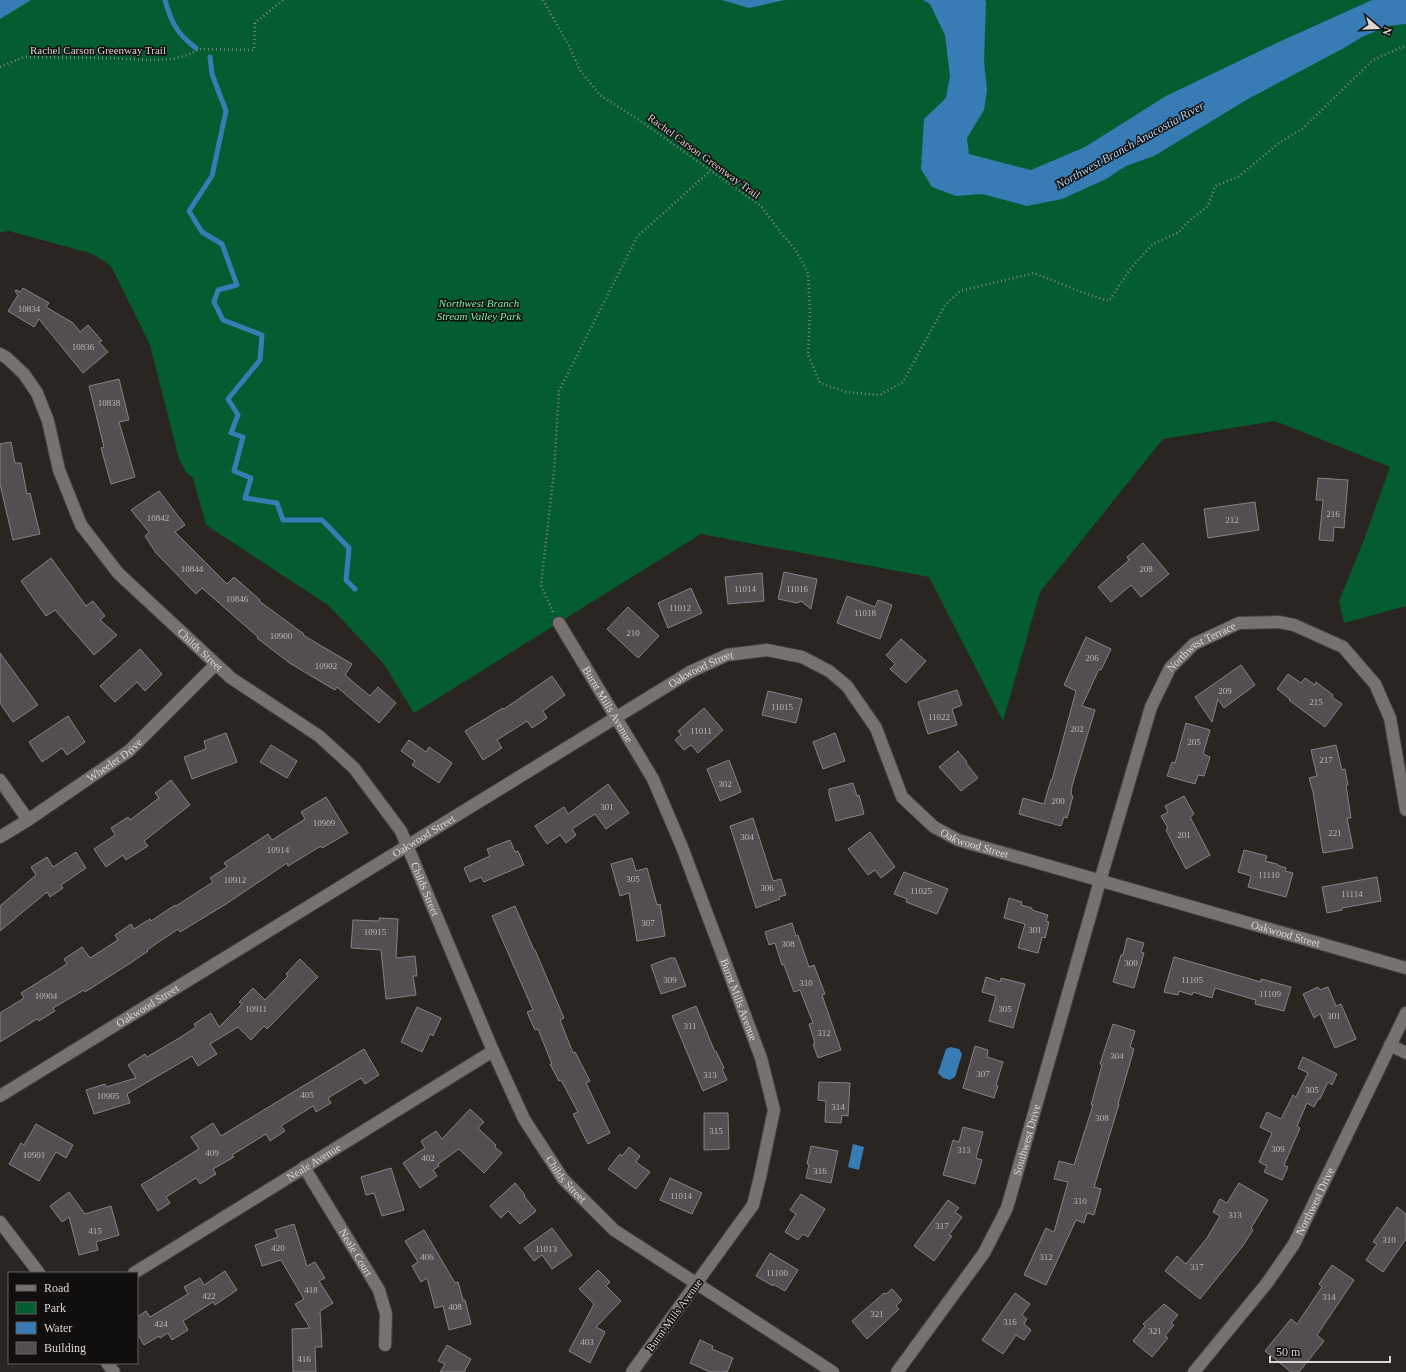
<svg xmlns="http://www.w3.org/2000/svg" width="1406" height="1372" font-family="Georgia,serif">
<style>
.green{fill:#045d31}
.water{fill:#377cb5}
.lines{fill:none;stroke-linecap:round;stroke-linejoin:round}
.stream{stroke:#377cb5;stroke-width:5}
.building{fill:#544e51;stroke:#878184}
.minor-casing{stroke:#474240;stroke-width:14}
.path{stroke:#888381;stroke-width:2.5;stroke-dasharray:1 3;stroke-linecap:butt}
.minor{stroke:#78726e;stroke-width:12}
.labels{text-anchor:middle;stroke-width:3;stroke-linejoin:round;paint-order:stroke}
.number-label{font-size:9px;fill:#b9b5b4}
.street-label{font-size:11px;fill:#dbd7d5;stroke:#110f0e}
.park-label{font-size:11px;font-style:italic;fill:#82f0a9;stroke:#110f0e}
.water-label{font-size:12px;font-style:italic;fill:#b2d4f4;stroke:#110f0e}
</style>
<rect width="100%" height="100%" fill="#2b2522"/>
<polygon class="green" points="0,0 1406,0 1406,606 1344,623 1339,601 1364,540 1390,467 1275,421 1163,439 1040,592 1003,721 929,577 701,534 414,713 384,664 328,605 206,525 193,478 186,472 179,459 150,345 112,268 106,262 90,253 9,231 0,232"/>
<g class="water">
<polygon points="0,0 31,0 0,19"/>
<polygon points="722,0 785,0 749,8"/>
<polygon points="923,0 985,0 986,2 984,62 987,90 984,110 967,138 969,154 1031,170 1085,147 1166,96 1281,41 1372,0 1406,0 1406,24 1388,26 1362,37 1344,48 1248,99 1154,156 1126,166 1106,179 1062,199 1027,206 982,194 956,196 932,187 921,169 924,119 946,98 950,76 945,35 930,4"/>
<polygon points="951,1047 959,1049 962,1054 955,1077 950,1080 943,1078 938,1073 946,1049"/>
<polygon points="853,1144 864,1147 859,1170 848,1167"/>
</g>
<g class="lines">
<g class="stream">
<path d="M 165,0 C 171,22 177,34 196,48"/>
<polyline points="210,57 212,74 226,111 212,176 189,211 202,232 222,244 237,285 218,290 214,302 223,320 262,335 260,360 228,399 238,415 231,433 243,437 234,471 251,478 245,498 277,503 283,520 322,520 349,548 346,580 355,589"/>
</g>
</g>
<g class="building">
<polygon points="23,288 49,303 46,307 73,323 80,332 88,325 102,341 99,342 108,352 83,373 39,319 34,327 8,311 18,295 15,291 17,290 20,292"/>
<polygon points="119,379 129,420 119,422 135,477 111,484 101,448 104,447 89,386"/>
<polygon points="11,442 15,463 21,463 27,494 30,493 40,534 13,540 0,484 0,444"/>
<polygon points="1318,478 1348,480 1344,528 1334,527 1333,541 1319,540 1323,500 1316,500"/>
<polygon points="159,491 185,525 175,532 227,584 234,577 260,600 259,601 304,634 303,635 352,664 345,675 370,696 378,687 396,703 379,723 337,687 335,690 291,664 257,638 258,637 202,588 196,594 156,553 145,536 149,532 131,510"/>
<polygon points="1255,502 1259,530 1208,538 1204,509"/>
<polygon points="1143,543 1169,574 1141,597 1131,585 1111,602 1098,587 1129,560 1127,557"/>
<polygon points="51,558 86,606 93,601 105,616 100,620 117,635 94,655 55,610 46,616 21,581"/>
<polygon points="784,572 817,579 811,609 801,601 797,603 778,599"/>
<polygon points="762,573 764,601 728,604 725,577"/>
<polygon points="691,588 702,613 668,628 658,603"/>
<polygon points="847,596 875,607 878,600 892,605 880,639 837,623"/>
<polygon points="628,607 659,636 638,658 607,629"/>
<polygon points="1086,637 1111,649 1101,670 1099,669 1082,706 1095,710 1072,786 1071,795 1073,796 1067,818 1064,817 1061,826 1019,814 1023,798 1044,804 1051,780 1052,780 1076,691 1064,685"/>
<polygon points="901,639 926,661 906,683 890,669 895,664 886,655"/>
<polygon points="140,649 162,674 145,691 137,682 115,702 100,686"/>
<polygon points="0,653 38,705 13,722 0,703"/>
<polygon points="1241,665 1255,685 1224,708 1218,699 1212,722 1195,697"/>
<polygon points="1288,674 1301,683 1305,678 1315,685 1316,682 1333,695 1332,697 1342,704 1325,727 1289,700 1290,699 1277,689"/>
<polygon points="552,676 565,695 543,711 547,718 532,728 527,721 497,740 502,748 483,760 465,731 503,708 504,709"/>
<polygon points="957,690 962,705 952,709 957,725 928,734 918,702"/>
<polygon points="768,691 802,699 796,723 762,715"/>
<polygon points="704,708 723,730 698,753 691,745 684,750 675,740 681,735 678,731"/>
<polygon points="68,716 85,742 67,755 62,748 42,762 29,742"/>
<polygon points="1186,723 1210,730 1203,754 1210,757 1204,776 1198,775 1195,784 1167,776 1172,762 1175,763"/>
<polygon points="226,733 237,762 192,779 184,757 206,749 204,741"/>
<polygon points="835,733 845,761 823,769 813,742"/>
<polygon points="409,740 426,752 429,747 452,763 439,783 412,765 415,761 401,751"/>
<polygon points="271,745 297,761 287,778 260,762"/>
<polygon points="1336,745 1342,770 1345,769 1348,785 1346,785 1351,818 1347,818 1353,848 1323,853 1313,792 1309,778 1317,776 1311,750"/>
<polygon points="958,751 967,762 966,763 978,778 961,791 939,767"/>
<polygon points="729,760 741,792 720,801 707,769"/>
<polygon points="171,780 190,805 144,841 148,846 126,860 123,855 106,867 94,849 115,835 111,828 128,817 130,820 159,798 155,793"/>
<polygon points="853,783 857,796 859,795 864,814 836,821 829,794 829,789"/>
<polygon points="608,784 629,813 606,829 595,814 572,829 576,835 566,843 560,835 547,844 535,826 564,807 568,814"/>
<polygon points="1184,796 1194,814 1190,817 1210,855 1186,869 1166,830 1168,828 1161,816 1168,812 1165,806"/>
<polygon points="326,797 348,833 322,848 321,846 288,866 287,863 226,904 180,932 178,929 147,950 148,951 132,962 85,992 84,990 53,1008 55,1011 39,1021 37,1019 0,1042 0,1013 24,998 21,993 67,964 64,959 82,947 90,958 118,940 115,935 131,924 134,929 150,919 151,921 175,905 176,906 213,882 210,878 227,867 224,863 268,834 272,840 305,819 301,812"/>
<polygon points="753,818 773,881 781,879 786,895 779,897 780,899 756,908 730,826"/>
<polygon points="870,832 895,867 881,878 875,870 868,875 848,849"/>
<polygon points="510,840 515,852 518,851 524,865 484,882 481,877 470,882 464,868 490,856 487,849"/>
<polygon points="1244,850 1267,856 1265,861 1277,864 1277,865 1286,868 1285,871 1293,873 1286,897 1248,887 1251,876 1238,872"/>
<polygon points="76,852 86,868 61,885 63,888 50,897 47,892 0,931 0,906 36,875 31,867 47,857 53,867"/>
<polygon points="632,858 636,871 647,868 657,905 660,904 665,936 637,941 629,893 620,896 611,864"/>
<polygon points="904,872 948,889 937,914 906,902 907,899 894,894"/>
<polygon points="1377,877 1381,901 1342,908 1342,910 1327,913 1322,887"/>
<polygon points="1009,898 1022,902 1021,905 1032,908 1032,910 1048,915 1046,921 1049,922 1045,938 1042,937 1038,953 1018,948 1025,924 1004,918"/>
<polygon points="515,906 534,950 535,950 564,1018 560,1020 573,1053 575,1052 590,1081 586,1083 610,1133 588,1144 573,1114 578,1112 561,1080 559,1081 550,1064 552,1064 538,1029 535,1030 527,1012 533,1010 492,916"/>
<polygon points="379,918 398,919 396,958 415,956 417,976 413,976 416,995 386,999 381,950 351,948 353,920 379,921"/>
<polygon points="792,923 796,936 798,935 809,967 814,965 825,994 822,995 841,1050 818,1058 813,1044 815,1043 809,1024 813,1023 800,990 794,992 784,965 782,965 775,943 769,945 765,932"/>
<polygon points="1127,938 1144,943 1141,952 1144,953 1134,988 1113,982 1121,955 1123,955"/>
<polygon points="1174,957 1261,982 1261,979 1291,987 1284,1011 1255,1004 1256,1000 1215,988 1212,998 1193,992 1192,995 1179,991 1178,995 1164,992"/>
<polygon points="670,958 675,958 686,986 661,994 651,965"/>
<polygon points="300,959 318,977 267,1029 264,1026 251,1040 238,1027 210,1044 217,1054 198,1066 192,1056 127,1094 130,1103 94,1114 86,1090 105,1084 106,1087 136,1078 128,1065 145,1054 147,1057 181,1037 196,1027 194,1024 211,1013 219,1027 242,1004 239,1002 253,988 265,1000 288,976 286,974"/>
<polygon points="986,977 1000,982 1001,978 1025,984 1013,1028 989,1021 996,996 982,992"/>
<polygon points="1318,987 1320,990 1328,987 1336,1006 1341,1004 1356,1039 1335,1048 1320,1014 1314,1018 1303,994"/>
<polygon points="696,1006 715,1052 716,1051 724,1068 722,1069 727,1080 703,1091 672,1016"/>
<polygon points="417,1007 441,1018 433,1036 430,1034 422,1052 401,1042"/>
<polygon points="1113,1024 1135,1031 1130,1047 1134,1049 1118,1104 1119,1104 1094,1187 1101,1189 1094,1215 1087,1213 1084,1223 1076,1220 1046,1285 1024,1275 1046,1228 1054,1232 1068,1182 1054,1179 1059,1161 1074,1165 1093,1105 1091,1105 1102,1065 1100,1064"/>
<polygon points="975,1046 988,1050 987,1057 1003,1062 996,1085 998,1086 994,1098 963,1088"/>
<polygon points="364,1049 379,1075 365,1084 361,1078 328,1098 331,1103 316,1112 313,1106 281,1126 285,1131 270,1141 266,1134 232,1155 234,1157 213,1169 216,1174 200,1184 196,1178 166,1197 170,1203 158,1211 141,1185 199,1149 191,1137 213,1123 221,1136"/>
<polygon points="1303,1057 1337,1074 1332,1085 1328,1082 1320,1099 1318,1099 1314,1107 1307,1103 1297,1126 1300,1128 1284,1165 1288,1167 1282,1180 1264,1172 1267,1166 1259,1162 1272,1133 1260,1127 1267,1112 1281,1119 1293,1095 1296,1097 1308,1073 1298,1068"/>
<polygon points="819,1082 850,1083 848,1116 842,1115 841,1123 825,1122 826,1101 818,1100"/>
<polygon points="470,1109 484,1122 478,1128 496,1145 495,1147 502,1153 484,1173 459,1149 438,1164 439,1166 433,1170 437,1176 420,1188 403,1163 425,1148 421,1141 436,1131 442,1139"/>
<polygon points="704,1113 728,1113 729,1149 704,1150"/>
<polygon points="36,1124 73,1145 66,1158 56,1152 39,1181 9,1164 21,1143 24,1145"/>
<polygon points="963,1127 983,1132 976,1158 982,1160 975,1184 943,1175 953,1140 959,1142"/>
<polygon points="811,1146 838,1151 831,1183 806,1178 809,1164 807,1164"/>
<polygon points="629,1147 640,1156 636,1162 650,1172 636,1189 608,1169 620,1154 622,1156"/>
<polygon points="391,1168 404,1210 382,1216 374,1193 366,1195 361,1177"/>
<polygon points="670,1178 702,1193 692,1214 660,1200"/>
<polygon points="515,1183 525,1195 524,1196 536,1211 520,1224 508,1211 501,1218 490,1206"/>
<polygon points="1239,1183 1268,1200 1251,1228 1253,1230 1242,1247 1200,1299 1165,1271 1177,1256 1186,1264 1207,1238 1220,1216 1213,1212 1220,1199 1227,1203"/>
<polygon points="69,1192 85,1214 111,1206 119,1235 96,1242 98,1250 79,1255 69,1217 62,1222 50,1206"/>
<polygon points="801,1194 825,1209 808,1237 803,1234 798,1240 785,1232 796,1214 790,1210"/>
<polygon points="948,1200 959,1208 955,1212 962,1217 949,1235 952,1236 934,1261 914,1246"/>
<polygon points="1397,1207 1406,1214 1406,1239 1383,1272 1366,1260 1377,1244 1373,1242"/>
<polygon points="294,1224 307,1266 315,1262 325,1278 319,1281 333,1303 320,1311 322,1347 315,1347 316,1372 293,1372 292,1329 310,1328 295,1304 304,1299 281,1260 262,1266 255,1245 278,1237 275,1230"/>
<polygon points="552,1228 572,1255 552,1269 542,1255 534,1261 524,1248"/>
<polygon points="424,1230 455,1283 458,1282 463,1300 465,1300 471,1324 449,1330 443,1306 435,1308 427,1278 421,1282 412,1266 418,1262 405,1241"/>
<polygon points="770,1253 798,1270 785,1291 773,1284 773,1286 756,1276"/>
<polygon points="1332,1265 1354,1280 1317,1335 1324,1341 1299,1372 1291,1372 1265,1351 1291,1319 1297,1324 1322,1287 1319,1284"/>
<polygon points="598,1270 610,1282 606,1286 621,1301 596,1327 605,1332 590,1363 569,1351 594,1304 579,1289"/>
<polygon points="225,1271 237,1290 215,1305 213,1302 183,1321 188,1330 172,1340 168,1333 160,1338 159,1336 144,1345 137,1333 137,1317 146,1311 150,1317 188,1294 184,1287 200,1278 204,1285"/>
<polygon points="892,1289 902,1300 896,1306 899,1309 867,1339 852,1321 884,1293 886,1294"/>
<polygon points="1015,1293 1030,1304 1022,1315 1027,1319 1024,1324 1031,1330 1024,1340 1016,1335 1003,1354 982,1340"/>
<polygon points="1164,1304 1178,1315 1171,1323 1174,1325 1165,1336 1168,1338 1152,1357 1133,1341 1145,1326 1143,1324"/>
<polygon points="700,1340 713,1346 712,1349 733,1358 727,1372 710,1372 690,1363"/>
<polygon points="447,1345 471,1359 464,1372 440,1372 445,1364 438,1361"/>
</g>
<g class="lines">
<g class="minor-casing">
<g id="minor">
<path id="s1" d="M 0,354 L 7,358 L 24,374 L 37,393 L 48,421 L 59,470 L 81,525 L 118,573 L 231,678 L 319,736 L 354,768 L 401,831 L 493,1051 L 524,1119 L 563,1179 L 614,1230 L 833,1372"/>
<path id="s2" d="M 559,623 L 653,779 L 682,847 L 761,1058 L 774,1110 L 760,1177 L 753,1205 L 632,1372"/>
<polyline points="0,780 28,820"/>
<path id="s3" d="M 0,837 L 28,820 L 129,751 L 215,665"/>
<polyline points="1390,1045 1406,1053"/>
<path id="s4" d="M 0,1096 L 690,672 L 727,655 L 767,650 L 802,657 L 829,671 L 847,686 L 876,728 L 902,797 L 934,827 L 958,840 L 1406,968"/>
<path id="s5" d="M 304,1167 L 379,1290 L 386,1314 L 385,1345"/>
<polyline points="0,1222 39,1273"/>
<path id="s6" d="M 134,1273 L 493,1051"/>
<polyline points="107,1363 114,1372"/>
<path id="s7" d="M 897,1372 L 984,1253 L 1007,1208 L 1100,881 L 1151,707 L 1170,668 L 1194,644 L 1239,623 L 1279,622 L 1294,625 L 1343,647 L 1375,684 L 1390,718 L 1406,810"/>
<path id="s8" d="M 1194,1372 L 1267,1283 L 1294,1244 L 1406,1013"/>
</g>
</g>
<g class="path">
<polyline points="543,0 569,46 580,70 600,95 636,118 761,206 781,233 795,249 808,273 810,311 808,355 820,383 846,392 880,395 903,382 945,305 960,291 1034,273 1084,293 1109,301 1131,268 1153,244 1179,232 1190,220 1208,206 1215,186 1238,177 1279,143 1302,129 1373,60 1400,48 1406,46"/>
<polyline points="0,67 24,57 109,58 149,60 173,59 187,55 200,49 254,50 255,23 283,0"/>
<polyline points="553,612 541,585 554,472 559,391 637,237 710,171"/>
</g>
<use href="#minor" class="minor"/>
</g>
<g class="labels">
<g class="number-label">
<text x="29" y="312">10834</text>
<text x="83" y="350">10836</text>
<text x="109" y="406">10838</text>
<text x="1333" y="517">216</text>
<text x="158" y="521">10842</text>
<text x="1232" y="523">212</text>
<text x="192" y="572">10844</text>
<text x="1146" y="572">208</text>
<text x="745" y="592">11014</text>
<text x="797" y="592">11016</text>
<text x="237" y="602">10846</text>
<text x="680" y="611">11012</text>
<text x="865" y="616">11018</text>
<text x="633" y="636">210</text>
<text x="281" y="639">10900</text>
<text x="1092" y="661">206</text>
<text x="326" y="669">10902</text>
<text x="1225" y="694">209</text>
<text x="1316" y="705">215</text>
<text x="782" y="710">11015</text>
<text x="939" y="720">11022</text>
<text x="1077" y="732">202</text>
<text x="701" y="734">11011</text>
<text x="1194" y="745">205</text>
<text x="1326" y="763">217</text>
<text x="725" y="787">302</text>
<text x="1058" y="804">200</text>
<text x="607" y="810">301</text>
<text x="324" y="826">10909</text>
<text x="1335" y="836">221</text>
<text x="1184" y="838">201</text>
<text x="747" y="840">304</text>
<text x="278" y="853">10914</text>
<text x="1269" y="878">11110</text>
<text x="633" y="882">305</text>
<text x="235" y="883">10912</text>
<text x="767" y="891">306</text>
<text x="921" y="894">11025</text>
<text x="1352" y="897">11114</text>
<text x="648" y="926">307</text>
<text x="1035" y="933">301</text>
<text x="375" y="935">10915</text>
<text x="788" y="947">308</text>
<text x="1131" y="966">300</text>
<text x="670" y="983">309</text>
<text x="1192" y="983">11105</text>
<text x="806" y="986">310</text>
<text x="1270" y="997">11109</text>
<text x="46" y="999">10904</text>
<text x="256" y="1012">10911</text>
<text x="1005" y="1012">305</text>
<text x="1334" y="1019">301</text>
<text x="690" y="1029">311</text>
<text x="824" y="1036">312</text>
<text x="1117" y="1059">304</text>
<text x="983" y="1077">307</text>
<text x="710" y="1078">313</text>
<text x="1312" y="1093">305</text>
<text x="307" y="1098">405</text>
<text x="108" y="1099">10905</text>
<text x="838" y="1110">314</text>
<text x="1102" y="1121">308</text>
<text x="716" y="1134">315</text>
<text x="1278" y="1152">309</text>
<text x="964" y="1153">313</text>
<text x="212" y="1156">409</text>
<text x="34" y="1158">10901</text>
<text x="428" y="1161">402</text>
<text x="820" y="1174">316</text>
<text x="681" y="1199">11014</text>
<text x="1080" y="1204">310</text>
<text x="1235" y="1218">313</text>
<text x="942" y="1229">317</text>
<text x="95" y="1234">415</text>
<text x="1389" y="1243">310</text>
<text x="278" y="1251">420</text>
<text x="546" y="1252">11013</text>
<text x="427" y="1260">406</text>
<text x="1046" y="1260">312</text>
<text x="1197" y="1270">317</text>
<text x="777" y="1276">11100</text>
<text x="311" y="1293">418</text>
<text x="209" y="1299">422</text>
<text x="1329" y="1300">314</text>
<text x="455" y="1310">408</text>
<text x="877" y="1317">321</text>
<text x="1010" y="1325">316</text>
<text x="161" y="1327">424</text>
<text x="1155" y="1334">321</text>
<text x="587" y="1345">403</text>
<text x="304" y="1362">416</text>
</g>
<g class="street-label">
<text x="98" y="54">Rachel Carson Greenway Trail</text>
<text transform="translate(704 156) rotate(36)" y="4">Rachel Carson Greenway Trail</text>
<text dy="4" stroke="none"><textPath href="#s7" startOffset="801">Northwest Terrace</textPath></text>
<text dy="4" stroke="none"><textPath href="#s1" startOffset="367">Childs Street</textPath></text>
<text dy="4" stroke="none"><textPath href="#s4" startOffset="821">Oakwood Street</textPath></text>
<text dy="4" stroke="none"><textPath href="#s2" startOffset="95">Burnt Mills Avenue</textPath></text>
<text dy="4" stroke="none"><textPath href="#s3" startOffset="138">Wheeler Drive</textPath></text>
<text dy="4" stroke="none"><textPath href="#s4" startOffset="497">Oakwood Street</textPath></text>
<text dy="4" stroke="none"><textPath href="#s4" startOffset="1193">Oakwood Street</textPath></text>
<text dy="4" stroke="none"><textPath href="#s1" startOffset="703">Childs Street</textPath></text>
<text dy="4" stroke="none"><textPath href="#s4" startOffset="1517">Oakwood Street</textPath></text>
<text dy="4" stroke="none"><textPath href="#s2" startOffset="419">Burnt Mills Avenue</textPath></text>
<text dy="4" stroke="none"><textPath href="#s4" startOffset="173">Oakwood Street</textPath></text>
<text dy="4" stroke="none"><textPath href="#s7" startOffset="269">Southwest Drive</textPath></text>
<text dy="4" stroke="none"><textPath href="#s6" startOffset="211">Neale Avenue</textPath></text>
<text dy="4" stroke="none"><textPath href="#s1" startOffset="1027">Childs Street</textPath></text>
<text dy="4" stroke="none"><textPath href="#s8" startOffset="210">Northwest Drive</textPath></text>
<text dy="4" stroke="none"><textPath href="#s5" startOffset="100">Neale Court</textPath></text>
<text transform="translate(674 1315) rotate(-54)" y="4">Burnt Mills Avenue</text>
</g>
<g class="park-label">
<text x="479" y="307">Northwest Branch<tspan x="479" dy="13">Stream Valley Park</tspan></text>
</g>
<g class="water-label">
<text transform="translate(1130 145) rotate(-29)" y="4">Northwest Branch Anacostia River</text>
</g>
</g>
<rect x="8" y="1272" width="130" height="92" fill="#110f0e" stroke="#625f5e"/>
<rect x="16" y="1285" width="20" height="6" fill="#78726e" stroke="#625f5e"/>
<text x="44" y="1292" font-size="12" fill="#dbd7d5">Road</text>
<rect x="16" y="1302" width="20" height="12" fill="#045d31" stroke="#625f5e"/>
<text x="44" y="1312" font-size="12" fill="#dbd7d5">Park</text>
<rect x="16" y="1322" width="20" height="12" fill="#377cb5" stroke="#625f5e"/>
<text x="44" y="1332" font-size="12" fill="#dbd7d5">Water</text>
<rect x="16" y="1342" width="20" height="12" fill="#544e51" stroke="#625f5e"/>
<text x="44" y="1352" font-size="12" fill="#dbd7d5">Building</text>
<g transform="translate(1378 28) rotate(109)" stroke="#110f0e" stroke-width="3" paint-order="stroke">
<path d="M0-3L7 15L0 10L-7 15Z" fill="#dbd7d5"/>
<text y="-6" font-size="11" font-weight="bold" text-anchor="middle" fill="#dbd7d5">N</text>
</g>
<path d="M1270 1356v6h120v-6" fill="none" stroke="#dbd7d5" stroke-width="2"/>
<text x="1276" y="1356" font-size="12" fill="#dbd7d5" stroke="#110f0e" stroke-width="3" paint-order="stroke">50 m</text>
</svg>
